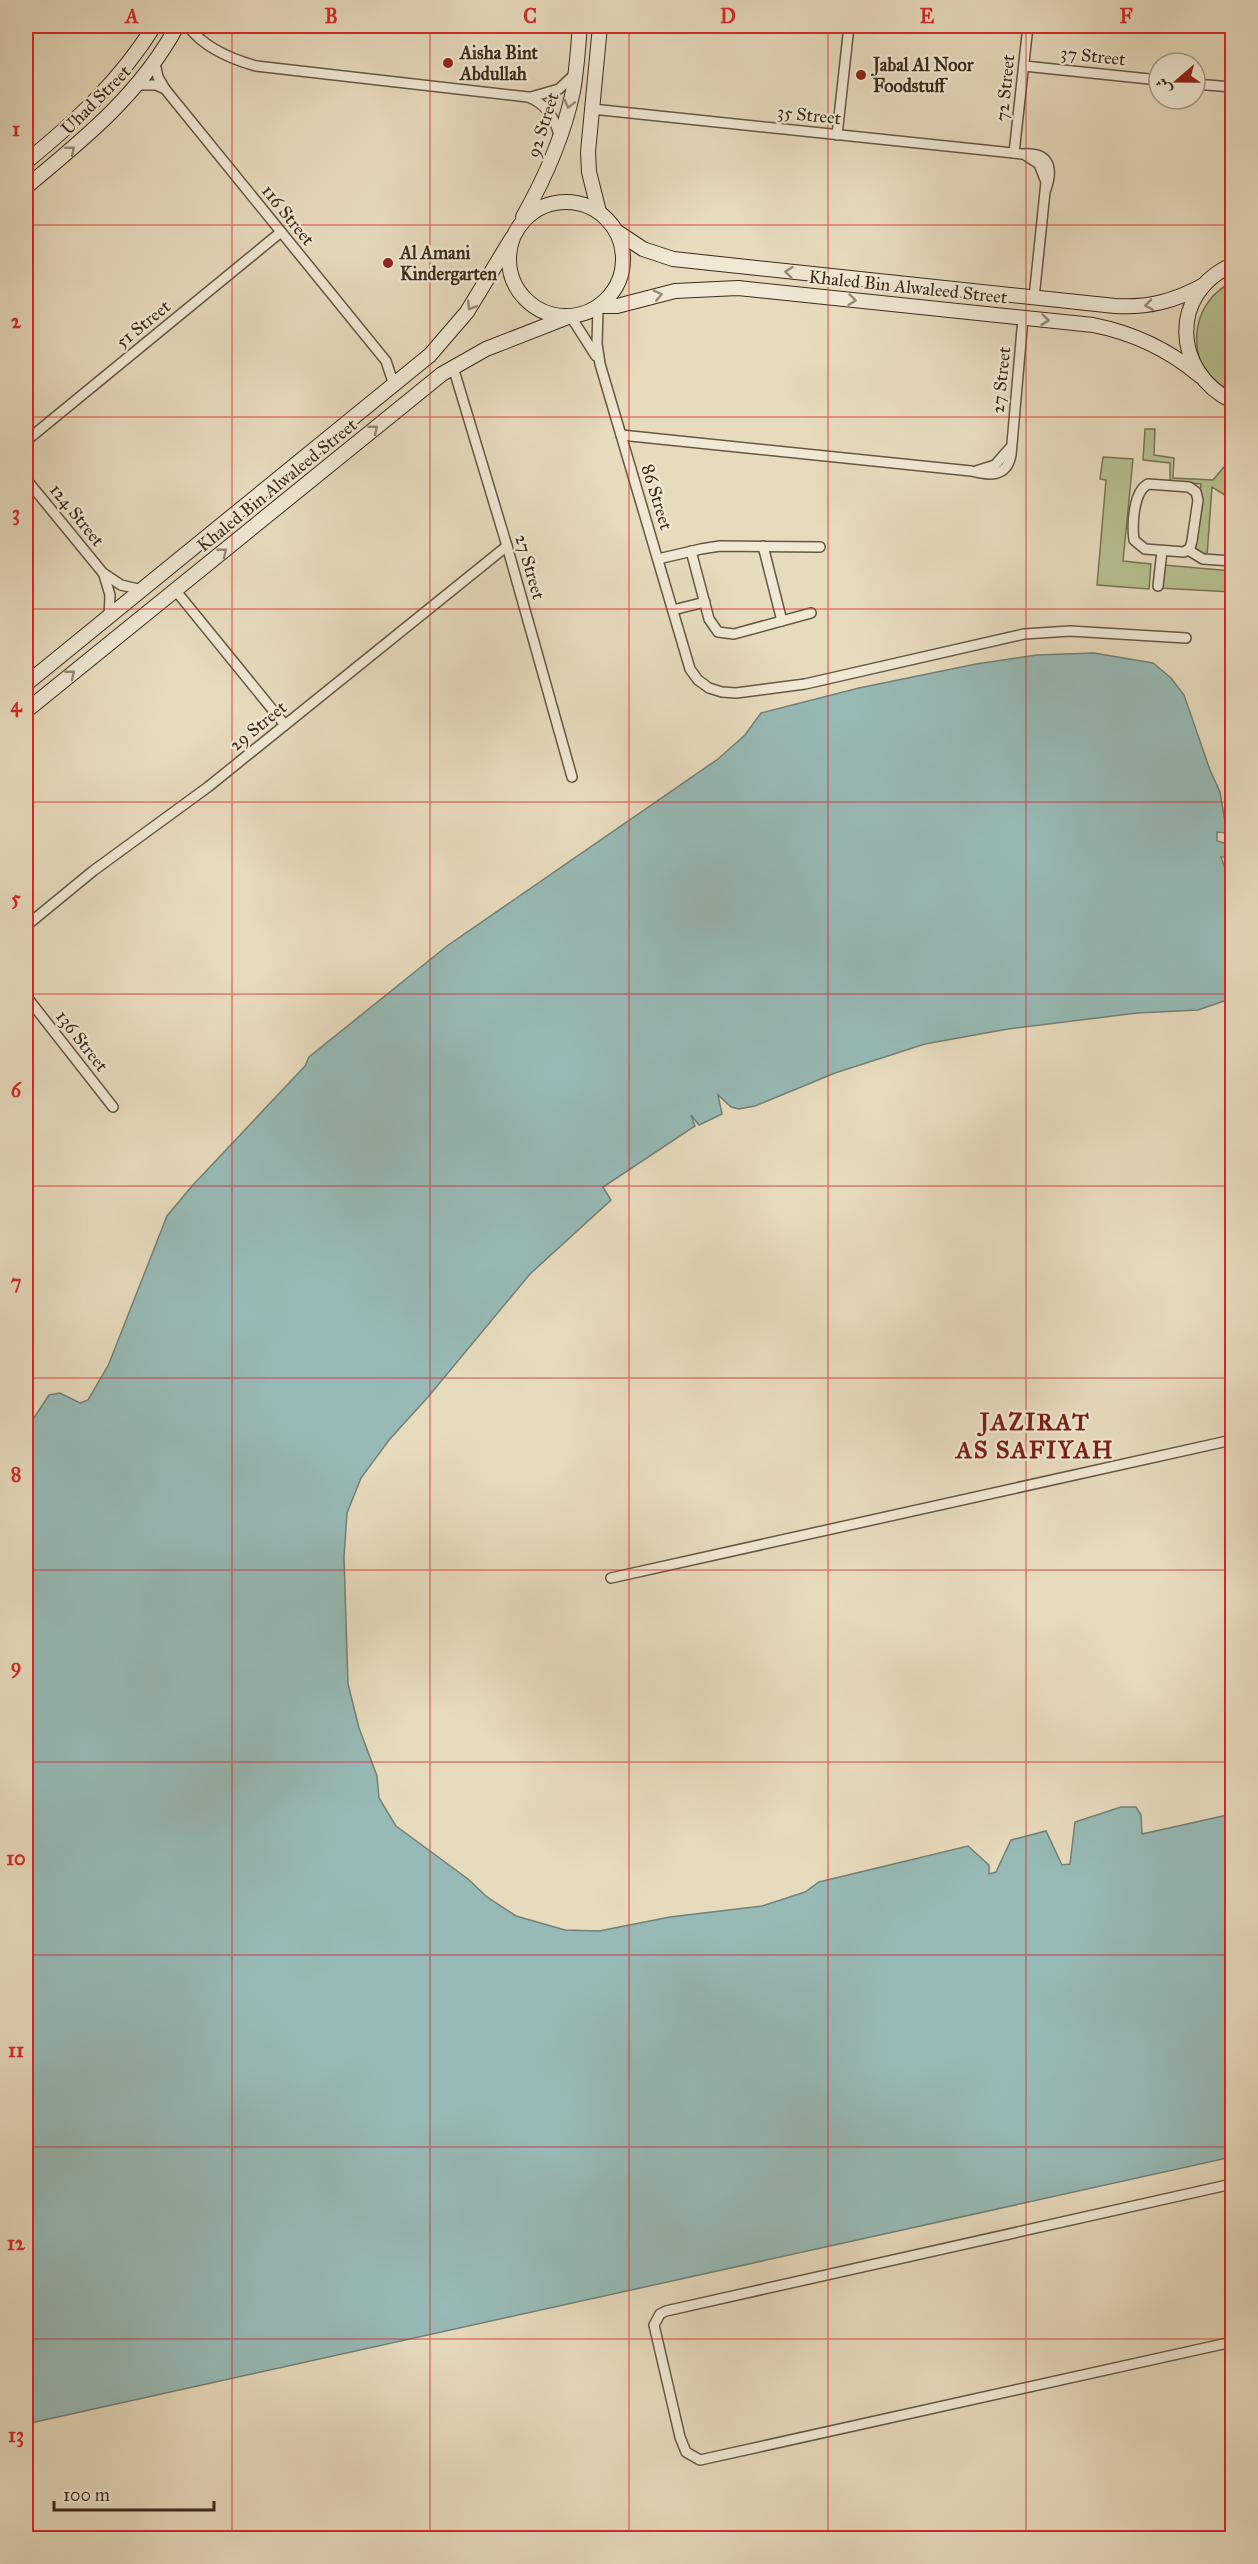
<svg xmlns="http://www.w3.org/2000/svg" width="1258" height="2564" font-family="'IM FELL Great Primer',Amiri,serif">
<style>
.green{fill:#b7c090;stroke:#797654;stroke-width:1.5}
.water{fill:#97bab6;stroke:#728177;stroke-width:1.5}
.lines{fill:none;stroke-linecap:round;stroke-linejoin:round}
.street-casing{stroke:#665742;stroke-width:12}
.secondary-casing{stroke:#3b2b19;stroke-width:16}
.street{stroke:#efe8d4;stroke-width:9}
.secondary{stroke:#efe8d4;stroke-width:14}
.oneway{stroke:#958a76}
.grid{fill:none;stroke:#d62828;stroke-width:1.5;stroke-opacity:0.55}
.poi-dot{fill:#8f2418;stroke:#efe8d4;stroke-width:2}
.labels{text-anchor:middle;stroke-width:4.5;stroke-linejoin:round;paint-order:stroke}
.poi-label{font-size:18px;font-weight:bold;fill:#3b2b19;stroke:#efe8d4;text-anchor:start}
.street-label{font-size:18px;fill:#3b2b19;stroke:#efe8d4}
.district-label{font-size:24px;font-weight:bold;letter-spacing:1.5px;fill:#7a1f14;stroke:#efe8d4}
.neatline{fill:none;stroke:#d62828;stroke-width:2}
.grid-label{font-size:20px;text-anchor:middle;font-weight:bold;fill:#d62828}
</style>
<rect width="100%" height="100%" fill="#e7dbbd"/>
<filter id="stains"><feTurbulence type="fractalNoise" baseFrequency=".00333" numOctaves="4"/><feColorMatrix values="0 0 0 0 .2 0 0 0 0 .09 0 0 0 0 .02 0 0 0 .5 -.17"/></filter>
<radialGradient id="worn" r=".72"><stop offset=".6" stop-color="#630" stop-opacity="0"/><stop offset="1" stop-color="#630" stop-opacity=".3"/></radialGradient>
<g class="green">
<path d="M 1232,282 L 1232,398 C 1226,393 1216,387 1211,381 C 1186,347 1194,301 1232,282 Z"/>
<polygon points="1145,429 1155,429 1154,455 1174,458 1173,478 1213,480 1229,461 1232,465 1232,491 1228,497 1212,487 1207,556 1195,554 1201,484 1170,481 1170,463 1143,460"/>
<polygon points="1103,457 1133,459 1123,561 1151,564 1149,589 1097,585 1106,480 1100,479"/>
<polygon points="1163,565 1232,571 1232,592 1159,588"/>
</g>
<polygon class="water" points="1094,653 1153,663 1171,678 1184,695 1210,770 1220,792 1227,833 1217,832 1217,841 1232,845 1232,857 1221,857 1232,888 1232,991 1224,1001 1198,1010 1137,1013 1008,1029 925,1044 835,1073 755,1106 739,1109 731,1107 718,1095 722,1114 699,1125 691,1115 695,1126 603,1187 611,1200 530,1274 428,1397 389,1440 361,1478 347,1513 344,1557 348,1684 359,1728 377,1776 379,1798 396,1826 468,1879 487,1897 516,1916 565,1930 599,1931 670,1917 762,1906 805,1892 819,1882 968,1846 989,1865 989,1874 996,1872 1011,1840 1046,1831 1062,1865 1070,1864 1075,1822 1121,1807 1136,1807 1141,1815 1142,1834 1232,1814 1232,2157 26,2424 26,1430 49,1395 60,1393 80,1403 88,1400 108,1366 167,1216 192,1186 305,1066 309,1057 447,946 718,759 745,735 761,713 859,688 976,664 1037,655"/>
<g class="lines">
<g class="street-casing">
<g id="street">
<path d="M 188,26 C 204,48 231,59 256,66 L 528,97 C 546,104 555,117 559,136"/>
<polyline points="155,63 158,77 165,89 386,361 394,385"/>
<polyline points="1024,66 1159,80"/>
<polyline points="1195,84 1232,87"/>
<polyline points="138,85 156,85 165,89"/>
<polyline points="531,97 559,89 575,74"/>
<path d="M 592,109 L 1022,154 C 1048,152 1054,166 1046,189"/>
<polyline points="837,135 849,26"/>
<polyline points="1014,153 1028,26"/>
<polyline points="1025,155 1039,164 1046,182 1034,298"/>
<polyline points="598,307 597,344 600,364 690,669 698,680 709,688 722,692 736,693 805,684 1024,634 1070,631 1186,638"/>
<polyline points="571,317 596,356"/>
<polyline points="453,367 507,546 572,777"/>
<path d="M 621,435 L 971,471 C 990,476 1007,477 1011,455 L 1023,318"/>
<polyline points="26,441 281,232"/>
<polyline points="976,471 995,465 1010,448"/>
<polyline points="26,479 103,573 121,585 142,590"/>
<path d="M 1148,484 L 1189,487 L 1196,492 L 1198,500 L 1192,541 L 1190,548 L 1184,552 L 1145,549 L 1134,540 C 1132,525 1133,492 1148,484 Z"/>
<polyline points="763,546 782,621"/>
<polyline points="1188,550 1203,559 1232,561"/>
<polyline points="691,551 709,619 718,632 734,634 811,613"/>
<polyline points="658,559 701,549 720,546 820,547"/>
<polyline points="104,575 110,595 109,617"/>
<polyline points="1158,586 1162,551"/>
<polyline points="176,591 285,725"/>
<polyline points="673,610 705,602"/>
<polyline points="26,926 93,871 208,787 507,546"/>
<polyline points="26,996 113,1107"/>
<polyline points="611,1578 1232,1440"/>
<polyline points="1232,2184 666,2311 660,2314 654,2325 680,2437 686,2452 700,2460 1232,2342"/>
</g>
</g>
<g class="secondary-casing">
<g id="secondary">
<path d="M 26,162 C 76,121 120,81 154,26"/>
<path d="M 26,187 C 84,139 141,93 177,26"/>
<circle cx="566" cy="259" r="57"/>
<polyline points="599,212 589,172 588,152 600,26"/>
<path d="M 523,217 C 545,178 564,135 573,91 C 577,69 578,47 580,26"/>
<path d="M 616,231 L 643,249 L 673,259 L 1115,306 C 1148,308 1175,301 1204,285"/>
<path d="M 1232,265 C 1169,293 1173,372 1232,401"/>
<path d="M 601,306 L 617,306 L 675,291 L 738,288 L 1093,325 C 1134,333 1168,349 1200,376"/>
<polyline points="26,684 430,355 467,312 512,238"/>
<polyline points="26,711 442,374 486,349 568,317"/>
</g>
</g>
<use href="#street" class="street"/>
<use href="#secondary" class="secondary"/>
</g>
<defs><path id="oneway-chevron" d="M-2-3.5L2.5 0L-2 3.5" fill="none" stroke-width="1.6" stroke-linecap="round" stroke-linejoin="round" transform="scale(1.5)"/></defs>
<g class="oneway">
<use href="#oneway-chevron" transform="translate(569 104) rotate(104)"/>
<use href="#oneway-chevron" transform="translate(71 150) rotate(-39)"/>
<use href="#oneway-chevron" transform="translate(789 272) rotate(-174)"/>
<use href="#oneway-chevron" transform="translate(658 295) rotate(-13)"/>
<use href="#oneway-chevron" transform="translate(852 300) rotate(6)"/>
<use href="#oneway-chevron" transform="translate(1149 305) rotate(171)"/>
<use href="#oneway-chevron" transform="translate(471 306) rotate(122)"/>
<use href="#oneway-chevron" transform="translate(1045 320) rotate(6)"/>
<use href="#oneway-chevron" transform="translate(374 429) rotate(-39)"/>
<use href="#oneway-chevron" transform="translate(223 552) rotate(-39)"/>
<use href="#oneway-chevron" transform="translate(71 674) rotate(-39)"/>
</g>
<path class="grid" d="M 232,26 L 232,2538M 430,26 L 430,2538M 629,26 L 629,2538M 828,26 L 828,2538M 1026,26 L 1026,2538M 26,225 L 1232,225M 26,417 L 1232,417M 26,609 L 1232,609M 26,802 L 1232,802M 26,994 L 1232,994M 26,1186 L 1232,1186M 26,1378 L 1232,1378M 26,1570 L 1232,1570M 26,1762 L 1232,1762M 26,1955 L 1232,1955M 26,2147 L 1232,2147M 26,2339 L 1232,2339"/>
<g class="poi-dot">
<circle cx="448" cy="63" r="6"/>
<circle cx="861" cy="75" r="6"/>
<circle cx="388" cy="263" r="6"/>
</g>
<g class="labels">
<g class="poi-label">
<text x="460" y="59">Aisha Bint<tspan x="460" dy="21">Abdullah</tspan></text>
<text x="873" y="71">Jabal Al Noor<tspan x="873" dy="21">Foodstuff</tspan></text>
<text x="400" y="259">Al Amani<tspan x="400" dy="21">Kindergarten</tspan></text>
</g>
<g class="street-label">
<text transform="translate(1093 56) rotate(6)" y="6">37 Street</text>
<text transform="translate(1005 88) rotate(-84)" y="6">72 Street</text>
<text transform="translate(96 100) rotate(-45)" y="6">Uhad Street</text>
<text transform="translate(809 115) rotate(6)" y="6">35 Street</text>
<text transform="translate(543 125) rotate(-72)" y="6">92 Street</text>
<text transform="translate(288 215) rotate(51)" y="6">116 Street</text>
<text transform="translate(908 287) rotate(6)" y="6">Khaled Bin Alwaleed Street</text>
<text transform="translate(143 324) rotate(-39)" y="6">51 Street</text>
<text transform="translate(1001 380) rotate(-84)" y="6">27 Street</text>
<text transform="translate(277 485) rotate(-39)" y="6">Khaled Bin Alwaleed Street</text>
<text transform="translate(657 497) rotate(73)" y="6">86 Street</text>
<text transform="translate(77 515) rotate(51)" y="6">124 Street</text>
<text transform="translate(530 567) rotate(74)" y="6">27 Street</text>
<text transform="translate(258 726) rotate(-39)" y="6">29 Street</text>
<text transform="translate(82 1041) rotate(52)" y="6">136 Street</text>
</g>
<g class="district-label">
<text x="1035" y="1430">JAZIRAT<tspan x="1035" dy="28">AS SAFIYAH</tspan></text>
</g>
</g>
<rect width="1258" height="2564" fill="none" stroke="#e7dbbd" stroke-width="66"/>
<g transform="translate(1177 81) rotate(250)"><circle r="28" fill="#efe8d4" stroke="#a79c89" stroke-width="1.5"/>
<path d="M0-4.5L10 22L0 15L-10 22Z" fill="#8f2418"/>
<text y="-9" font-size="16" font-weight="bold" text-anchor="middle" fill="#3b2b19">ش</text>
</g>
<path d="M54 2501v9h160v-9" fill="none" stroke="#3b2b19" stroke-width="3"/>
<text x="63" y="2501" font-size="18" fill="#3b2b19" stroke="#efe8d4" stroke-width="4.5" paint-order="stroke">100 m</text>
<rect x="33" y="33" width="1192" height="2498" class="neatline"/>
<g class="grid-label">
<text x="132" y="23">A</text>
<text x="331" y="23">B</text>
<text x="530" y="23">C</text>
<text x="728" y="23">D</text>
<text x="927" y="23">E</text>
<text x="1126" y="23">F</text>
<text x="16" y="136">1</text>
<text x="16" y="328">2</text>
<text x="16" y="520">3</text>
<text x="16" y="712">4</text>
<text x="16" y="905">5</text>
<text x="16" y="1097">6</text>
<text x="16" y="1289">7</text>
<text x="16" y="1481">8</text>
<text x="16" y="1673">9</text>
<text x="16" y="1865">10</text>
<text x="16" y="2057">11</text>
<text x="16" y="2250">12</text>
<text x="16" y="2442">13</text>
</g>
<rect width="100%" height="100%" filter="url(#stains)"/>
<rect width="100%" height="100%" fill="url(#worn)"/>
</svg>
